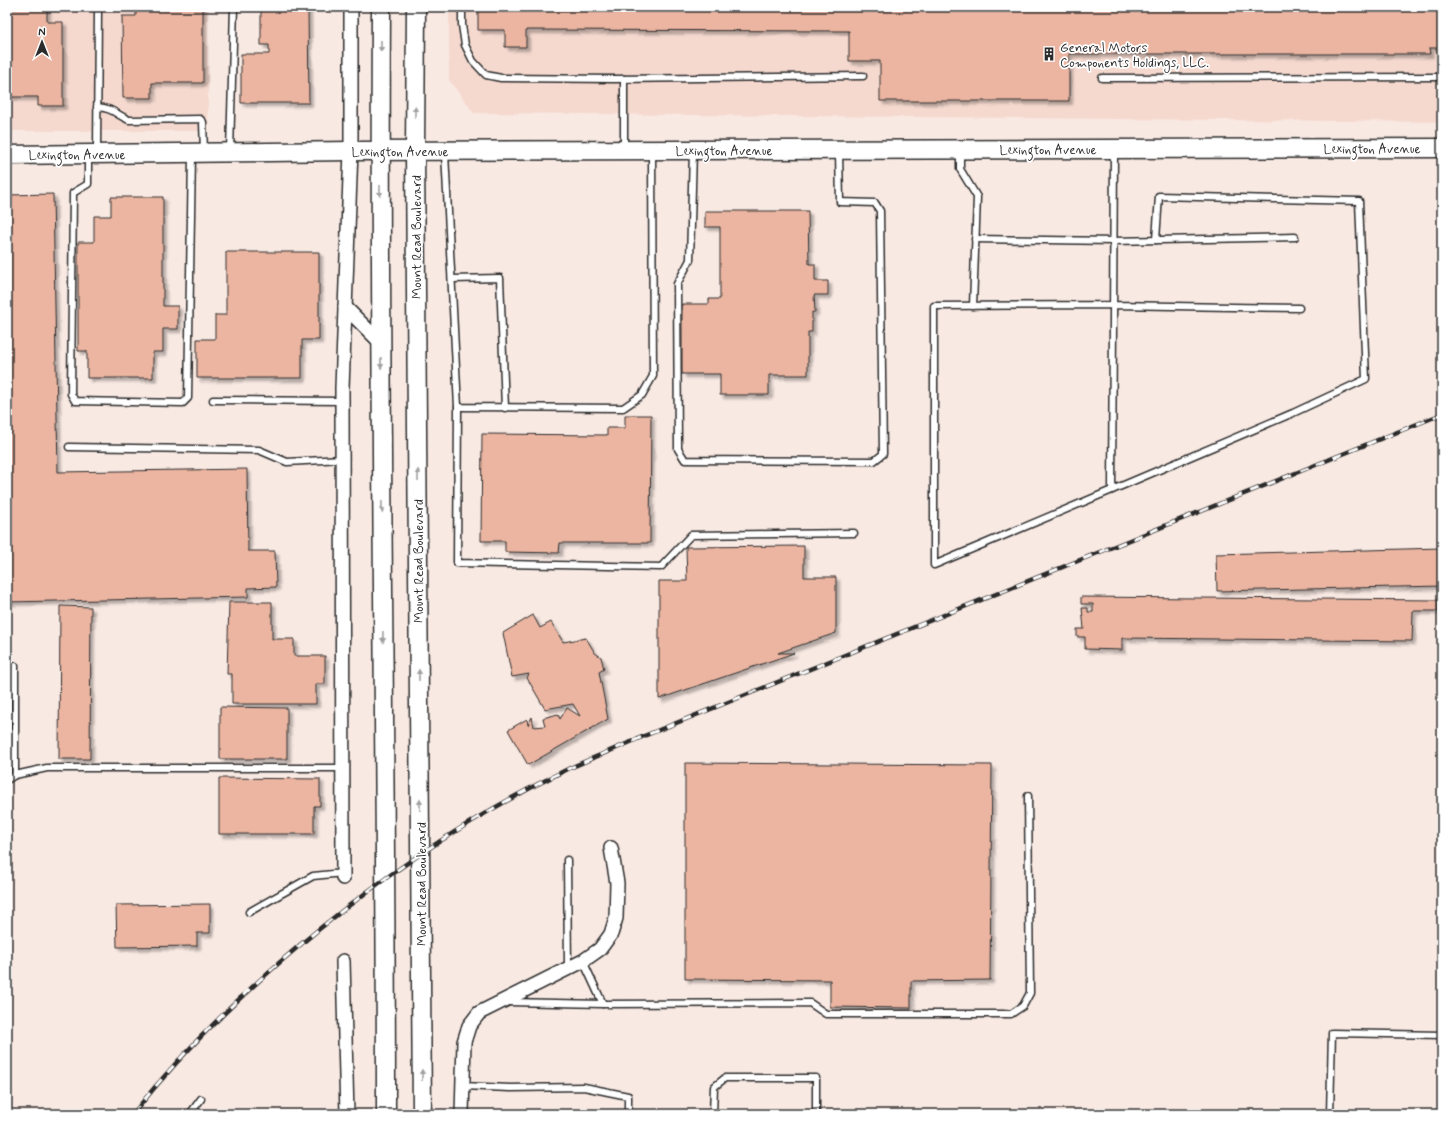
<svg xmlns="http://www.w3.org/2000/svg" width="1449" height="1121" font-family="Mynerve,sans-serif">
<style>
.built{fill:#f5d9cf}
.building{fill:#ecb5a1;stroke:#2b2b2b;filter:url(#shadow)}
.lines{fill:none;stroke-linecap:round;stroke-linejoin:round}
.lane-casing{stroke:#2b2b2b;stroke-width:9}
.street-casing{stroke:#2b2b2b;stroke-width:16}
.secondary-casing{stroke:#2b2b2b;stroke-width:21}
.lane{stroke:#fff;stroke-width:6}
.street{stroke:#fff;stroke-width:13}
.secondary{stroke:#fff;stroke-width:18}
.rail-casing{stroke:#2b2b2b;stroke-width:4.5}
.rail{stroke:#fff;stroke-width:3;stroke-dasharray:9;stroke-linecap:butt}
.oneway{fill:#a0a0a0}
.labels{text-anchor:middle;stroke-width:3.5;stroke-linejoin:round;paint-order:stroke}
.poi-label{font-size:13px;fill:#2b2b2b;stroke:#fff;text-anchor:start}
.street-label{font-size:13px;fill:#2b2b2b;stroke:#fff}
</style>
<defs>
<filter id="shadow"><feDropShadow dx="3.5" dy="3.5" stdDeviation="1" flood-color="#0004"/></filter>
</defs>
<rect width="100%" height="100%" fill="#f9e9e3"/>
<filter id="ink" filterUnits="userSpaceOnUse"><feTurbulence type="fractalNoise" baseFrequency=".025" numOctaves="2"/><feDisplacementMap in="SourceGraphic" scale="8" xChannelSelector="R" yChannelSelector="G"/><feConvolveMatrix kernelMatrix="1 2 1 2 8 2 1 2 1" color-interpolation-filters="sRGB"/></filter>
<g filter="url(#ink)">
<g class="built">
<rect x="7" y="7" width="201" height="124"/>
<polygon points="449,7 1442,7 1442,122 474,113 449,80"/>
</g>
<g class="building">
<polygon points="7,7 47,7 47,22 63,22 63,106 38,106 38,97 7,97"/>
<polygon points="136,7 203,7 203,83 152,83 152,98 123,98 122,16 136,16"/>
<polygon points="261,7 308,7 309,103 241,103 241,54 269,54 269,45 261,45"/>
<polygon points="478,7 1442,7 1442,48 1429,48 1430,54 1069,54 1069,101 880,101 880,61 849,61 849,31 526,30 526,47 505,47 505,30 478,30"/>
<polygon points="53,194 58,472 247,469 248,551 275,551 276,587 248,588 248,597 7,602 7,195"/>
<polygon points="111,197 163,197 163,306 178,306 178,329 163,329 163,352 153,352 153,378 87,378 87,351 78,351 78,242 94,242 94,216 111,216"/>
<polygon points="705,211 808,211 809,264 815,264 815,281 828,281 828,295 814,295 815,312 812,312 812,332 808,332 808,375 769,375 769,395 720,395 720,374 682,374 682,304 709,304 709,299 720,299 720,227 705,227"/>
<polygon points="226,252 319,252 319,340 302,340 302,378 197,378 197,339 215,339 215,315 226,315"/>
<polygon points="625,415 651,415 650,543 560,543 559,553 505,552 505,541 481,541 482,434 607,435 607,428 625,428"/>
<polygon points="804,546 804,577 836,577 836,633 778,653 794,653 659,699 659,581 687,581 686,547"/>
<polygon points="1442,548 1442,586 1217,591 1216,554"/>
<polygon points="1081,597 1438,600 1438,611 1413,611 1412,641 1122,638 1122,650 1085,649 1085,637 1077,637 1077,629 1084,629 1082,608 1088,608 1088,612 1093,612 1093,604 1081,604"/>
<polygon points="229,602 272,602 272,639 294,639 294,656 325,656 325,684 316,684 316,704 232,704 232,674 227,674"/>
<polygon points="60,606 91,607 90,759 59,759"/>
<polygon points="533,615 540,628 551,622 563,642 586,638 595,653 601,657 604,669 599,672 608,719 528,765 508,730 527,719 528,725 532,717 534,727 545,726 543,718 558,714 560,719 567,708 580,716 573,704 545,709 527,678 529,674 512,677 503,633"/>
<polygon points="220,707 287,708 287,759 220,759"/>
<polygon points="685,763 992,765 990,980 911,981 911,1008 830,1007 830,980 685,979"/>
<polygon points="219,778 320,779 320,806 314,806 314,834 219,834"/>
<polygon points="210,904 210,933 197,933 197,946 117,947 116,905"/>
<rect x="207" y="1113" width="94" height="1"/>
</g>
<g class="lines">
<g class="lane-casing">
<g id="lane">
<polyline points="462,7 462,25 465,45 473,61 486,75 501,78 614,79 863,76"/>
<polyline points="1102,78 1442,77"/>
<polyline points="624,79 624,149"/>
<path d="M 97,107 C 113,108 115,114 129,120 L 200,119 L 203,122 L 204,152"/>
<polyline points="230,151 234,7"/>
<polyline points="693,151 690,260 677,284 678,449 685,460 874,461 883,454 880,211 875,203 840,202 839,152"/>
<polyline points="960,151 960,169 977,197 973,306"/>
<path d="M 1114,151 C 1113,264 1113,377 1112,490 L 934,565 L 934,306 L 1113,305 L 1299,308"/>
<polyline points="97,153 98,7"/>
<polyline points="445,153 458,407 623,408 642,395 653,376 652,152"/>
<polyline points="88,155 88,184 73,193 71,394 75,401 183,403 188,398 192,155"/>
<polyline points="975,239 1114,241 1295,237"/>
<polyline points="452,279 500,278 505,408"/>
<polyline points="213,400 342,401"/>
<polyline points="458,407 457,563 661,567 691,535 854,533"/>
<polyline points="69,447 259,450 287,462 342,459"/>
<polyline points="1112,490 1293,413 1366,379 1359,201 1159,196 1156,240"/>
<polyline points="15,775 47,768 343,768"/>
<polyline points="7,780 15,775 15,666"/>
<polyline points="567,860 568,968"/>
<polyline points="249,912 313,876 343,873"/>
<polyline points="583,961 603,1004"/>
<polyline points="508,1002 603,1004 810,1003 826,1014 1011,1014 1023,1006 1030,993 1028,796"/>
<polyline points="462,1086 510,1088 584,1087 628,1096 628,1114"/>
<polyline points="190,1114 201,1099"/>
<polyline points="713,1114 714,1087 725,1078 816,1078 816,1114"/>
<polyline points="1330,1114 1332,1033 1442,1035"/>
</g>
</g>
<g class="street-casing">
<g id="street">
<polyline points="345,307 380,342"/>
<polyline points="343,878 342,388 351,151 351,7"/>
<polyline points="343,961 347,1114"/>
<polyline points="462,1114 464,1042 469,1026 479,1013 583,961 600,949 611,934 616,918 617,883 611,848"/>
</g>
</g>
<g class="secondary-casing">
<g id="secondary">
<path d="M 381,7 C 379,376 386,745 386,1114"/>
<polyline points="416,7 415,151 422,1114"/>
<polyline points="7,155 351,151 1442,148"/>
</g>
</g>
<use href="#lane" class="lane"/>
<use href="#street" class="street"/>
<use href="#secondary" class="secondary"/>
<g class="rail-casing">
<path id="rail" d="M 133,1114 C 187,1045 251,985 318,930 C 396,867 480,811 570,768 C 595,757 620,747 644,736 L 1442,414"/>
</g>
<use href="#rail" class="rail"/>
</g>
<defs><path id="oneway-solid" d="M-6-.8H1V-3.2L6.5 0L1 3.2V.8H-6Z"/></defs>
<g class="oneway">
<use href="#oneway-solid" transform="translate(381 46) rotate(90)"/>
<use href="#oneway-solid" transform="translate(415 112) rotate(-90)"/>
<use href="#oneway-solid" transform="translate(380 191) rotate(90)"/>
<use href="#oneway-solid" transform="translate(381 363) rotate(89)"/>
<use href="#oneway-solid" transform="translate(418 475) rotate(-90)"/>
<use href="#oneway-solid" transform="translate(382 507) rotate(89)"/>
<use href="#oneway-solid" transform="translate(383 637) rotate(89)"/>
<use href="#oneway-solid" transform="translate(419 675) rotate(-90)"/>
<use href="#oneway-solid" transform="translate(420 805) rotate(-90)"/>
<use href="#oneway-solid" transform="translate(422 1075) rotate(-90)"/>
</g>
</g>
<defs>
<g id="building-bare" transform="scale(1.08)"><path d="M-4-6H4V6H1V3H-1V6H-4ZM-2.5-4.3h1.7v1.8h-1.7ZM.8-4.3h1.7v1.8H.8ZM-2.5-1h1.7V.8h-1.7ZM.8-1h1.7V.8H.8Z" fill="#2b2b2b" stroke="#fff" stroke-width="2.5" paint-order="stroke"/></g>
</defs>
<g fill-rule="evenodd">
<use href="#building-bare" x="1049" y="54"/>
</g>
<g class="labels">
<g class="poi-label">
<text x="1060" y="52">General Motors<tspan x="1060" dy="15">Components Holdings, LLC.</tspan></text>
</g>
<g class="street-label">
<text x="1372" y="153">Lexington Avenue</text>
<text x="1048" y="154">Lexington Avenue</text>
<text x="724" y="155">Lexington Avenue</text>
<text x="400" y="156">Lexington Avenue</text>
<text x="77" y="159">Lexington Avenue</text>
<text transform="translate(416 237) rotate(-90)" y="5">Mount Read Boulevard</text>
<text transform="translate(418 561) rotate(-90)" y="5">Mount Read Boulevard</text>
<text transform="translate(421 884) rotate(-90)" y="5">Mount Read Boulevard</text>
</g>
</g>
<rect width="1449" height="1121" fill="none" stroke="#fff" stroke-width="24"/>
<rect x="12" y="12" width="1425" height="1097" fill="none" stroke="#2b2b2b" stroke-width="1.5" filter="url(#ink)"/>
<g transform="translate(42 42)" stroke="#ffffff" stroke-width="3" paint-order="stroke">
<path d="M0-3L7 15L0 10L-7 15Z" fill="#2b2b2b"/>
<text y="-6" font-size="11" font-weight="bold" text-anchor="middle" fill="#2b2b2b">N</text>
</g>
</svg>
